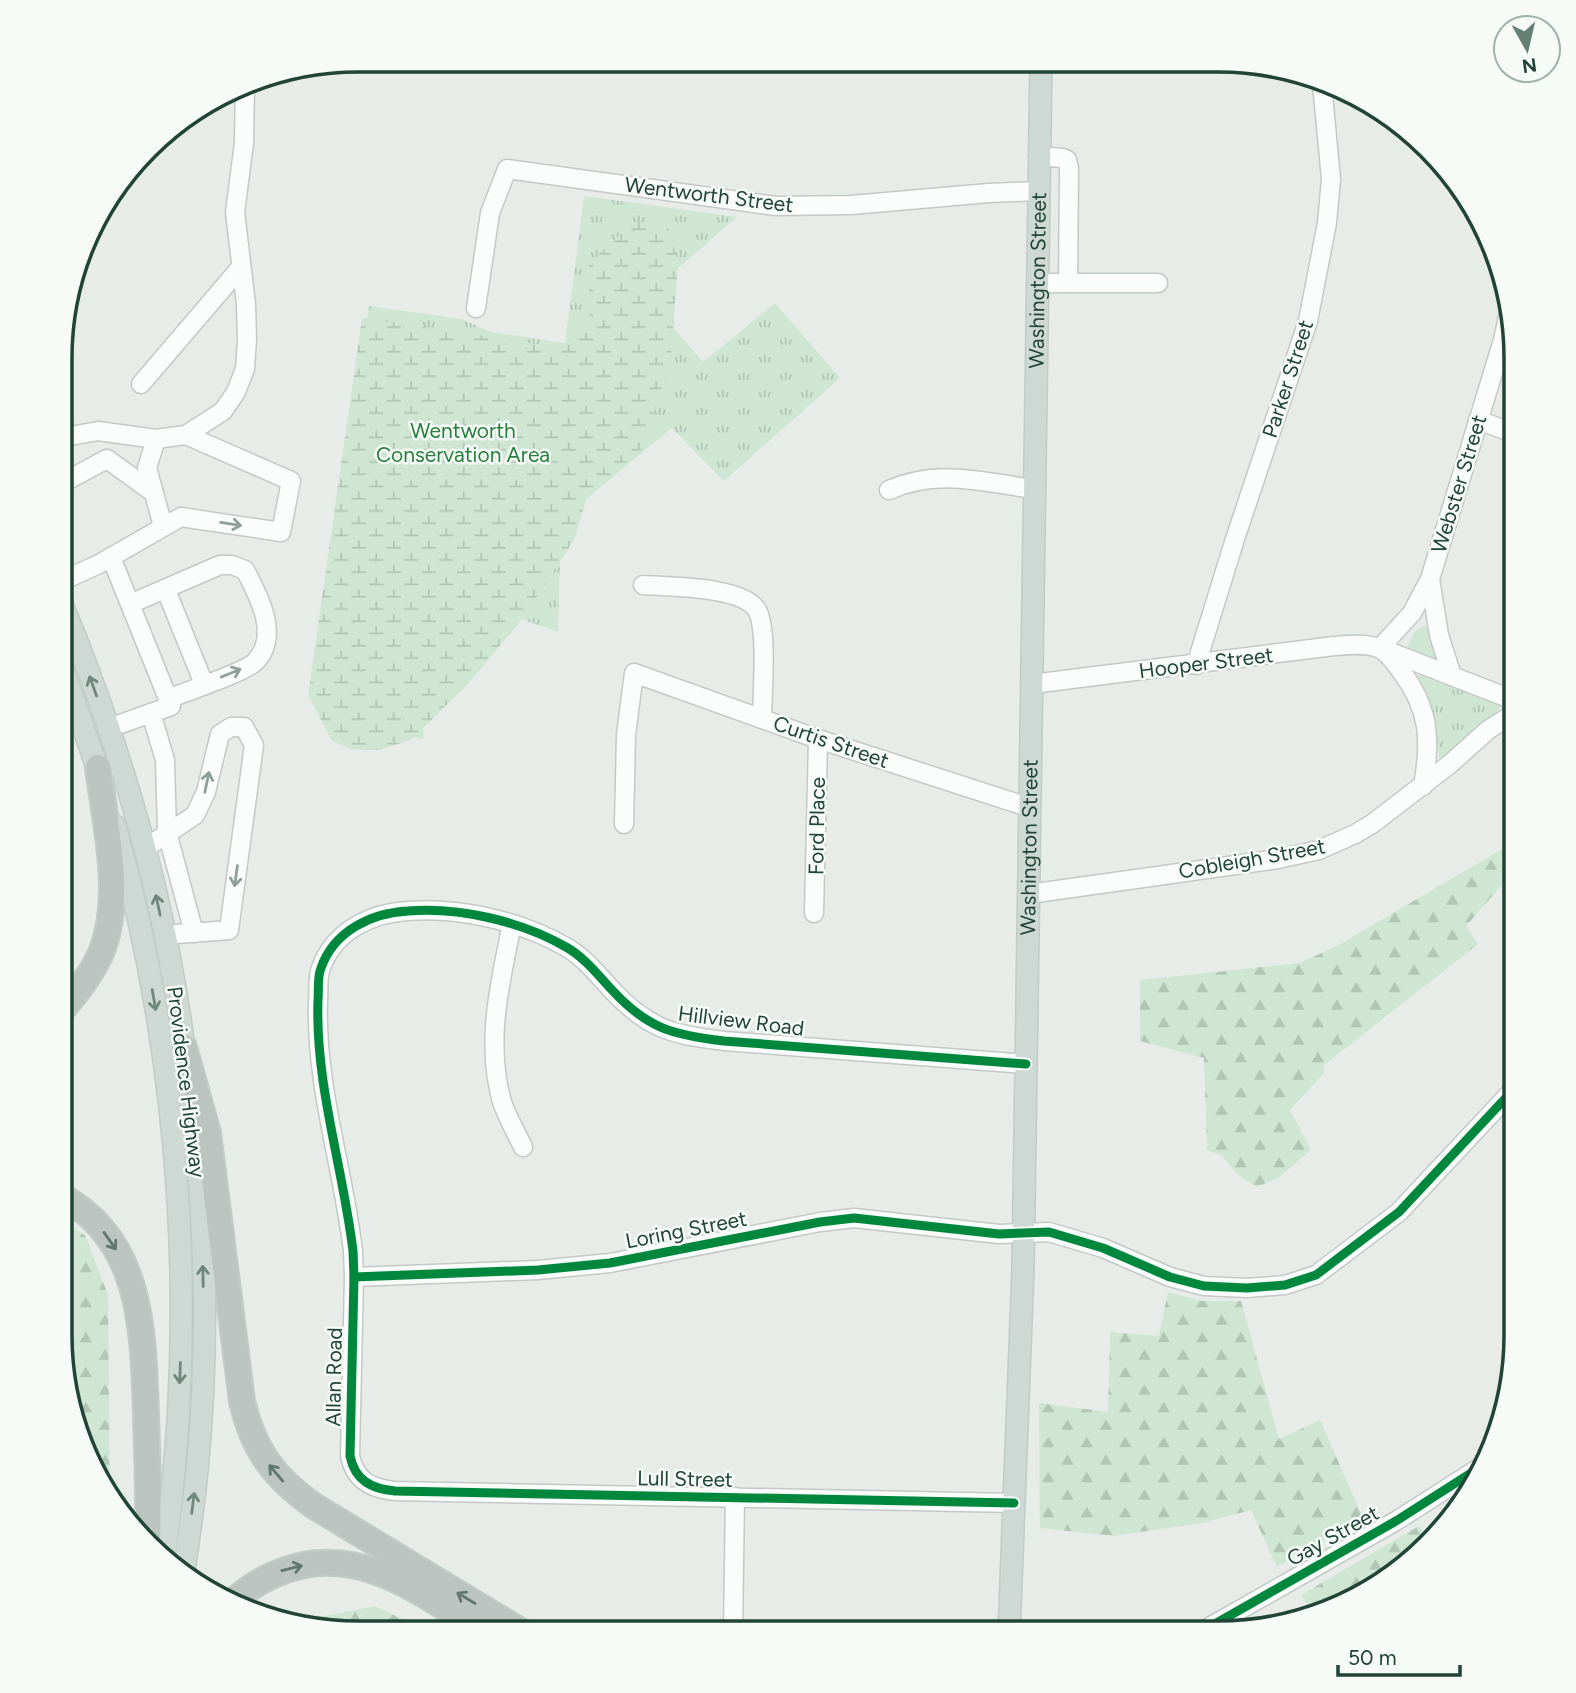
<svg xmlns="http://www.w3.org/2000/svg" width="1576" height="1693" font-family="Figtree,sans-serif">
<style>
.grass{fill:url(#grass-tufts)}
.forest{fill:url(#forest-firs)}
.wetland{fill:url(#wetland-marsh)}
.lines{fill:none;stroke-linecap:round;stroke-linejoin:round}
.minor-casing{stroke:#c4c9c6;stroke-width:21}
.major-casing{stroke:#c1cbc7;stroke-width:24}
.highway-casing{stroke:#c1cbc7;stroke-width:28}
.minor{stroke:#fbfcfc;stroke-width:18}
.major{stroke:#ced8d4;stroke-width:21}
.highway{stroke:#bbc4c1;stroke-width:24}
.cycleway-casing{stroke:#f6fbf8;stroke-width:13}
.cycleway{stroke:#00873e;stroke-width:9}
.oneway{stroke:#8ea099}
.oneway2{stroke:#6f877d}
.oneway3{stroke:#5f776e}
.labels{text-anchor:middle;stroke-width:5;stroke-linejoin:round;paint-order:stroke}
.street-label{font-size:21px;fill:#214436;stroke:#f6fbf8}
.park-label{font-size:21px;fill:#26803d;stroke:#f6fbf8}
.rim{fill:none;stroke:#214436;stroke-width:3.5}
</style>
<defs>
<pattern id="grass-tufts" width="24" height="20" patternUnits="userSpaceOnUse" patternTransform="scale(1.75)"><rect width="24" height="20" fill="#cfe6d2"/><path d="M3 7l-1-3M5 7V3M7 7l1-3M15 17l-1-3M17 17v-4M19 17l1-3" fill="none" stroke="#b1c6b5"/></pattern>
<pattern id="forest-firs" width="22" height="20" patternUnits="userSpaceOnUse" patternTransform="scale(1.75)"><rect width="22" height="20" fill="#cfe6d2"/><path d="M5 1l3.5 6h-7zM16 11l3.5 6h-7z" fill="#b1c6b5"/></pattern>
<pattern id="wetland-marsh" width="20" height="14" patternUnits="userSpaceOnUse" patternTransform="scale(1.75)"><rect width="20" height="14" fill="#cfe6d2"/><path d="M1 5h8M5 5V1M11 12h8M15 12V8" fill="none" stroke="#b1c6b5"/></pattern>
</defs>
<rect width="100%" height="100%" fill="#e7ece9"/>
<g class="grass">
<polygon points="584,196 737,217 646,296 703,362 775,303 840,378 724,481 672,428 584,501 562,495 558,632 429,587 423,739 316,707 369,306 462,319 491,332 565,343"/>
<polygon points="1425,625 1430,631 1437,658 1431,660 1407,648 1414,632"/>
<polygon points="1420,675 1502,706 1470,740 1440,762 1432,706 1416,676"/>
</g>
<g class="forest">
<polygon points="1516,841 1516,884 1508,878 1466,926 1478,944 1323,1066 1325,1072 1290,1110 1311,1150 1278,1178 1257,1187 1239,1176 1221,1155 1207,1150 1204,1058 1140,1041 1140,980 1299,963 1335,947"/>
<polygon points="61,1221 85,1235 108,1295 110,1501 75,1431 60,1354"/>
<polygon points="1168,1292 1202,1301 1241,1301 1279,1439 1320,1420 1363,1518 1277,1567 1251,1510 1202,1523 1113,1536 1040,1528 1039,1403 1108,1412 1110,1332 1159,1336"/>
<polygon points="1419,1526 1427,1537 1384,1583 1315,1617 1301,1595"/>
<polygon points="375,1606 431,1633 339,1633 305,1623 309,1619"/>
</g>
<polygon class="wetland" points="633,222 667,224 678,262 671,357 644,448 588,494 574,540 524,617 467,685 412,739 380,750 354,750 332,741 308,695 362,318 557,347 589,331 589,264"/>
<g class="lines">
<g class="minor-casing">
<g id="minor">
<polyline points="1038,156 1063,158 1067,160 1069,168 1068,283"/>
<polyline points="1037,283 1158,283"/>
<polyline points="476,308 490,213 507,169 776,206 851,205 989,193 1038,191"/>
<polyline points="1510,308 1503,340 1430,579 1412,613 1380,648 1516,701"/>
<polyline points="141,384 241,267"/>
<polyline points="1478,420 1516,434"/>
<polyline points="65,437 98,431 156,439 186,435 223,411 236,392 245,369 247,339 246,304 235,212 244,143 245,85"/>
<polyline points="156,439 147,468 163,526"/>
<polyline points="64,482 107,459 154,493"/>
<path d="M 889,490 C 937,468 983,482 1034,489"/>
<polyline points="1430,579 1439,635 1452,676"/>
<polyline points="64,580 99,564 181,517 281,532 291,481 186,435"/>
<path d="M 643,585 C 669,587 742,586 757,610 C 768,629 762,695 762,719"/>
<polyline points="166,590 204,684"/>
<path d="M 130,604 L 220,565 L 232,565 L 245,570 C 258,595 281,636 255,662 C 245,672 185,692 168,699"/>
<polyline points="1196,665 1235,539 1308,321 1327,223 1331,179 1322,84"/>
<path d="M 1032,684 L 1334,646 C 1348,645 1365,643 1378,648 C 1387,651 1395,663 1401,671 C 1430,709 1431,741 1423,786"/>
<polyline points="151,713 165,760 167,832 194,933"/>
<polyline points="109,728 171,706 111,557"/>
<polyline points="624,824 626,735 634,673 818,739 1031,808"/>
<polyline points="144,849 195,815 206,792 220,734 231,727 244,727 254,745 229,930 164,935"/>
<polyline points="1029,894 1278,859 1319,850 1355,834 1372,824 1450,764 1488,730 1516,712"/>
<polyline points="814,913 818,739"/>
<path d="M 512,924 C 500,983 485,1042 502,1102 C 507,1117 516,1132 523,1147"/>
<polyline points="354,1277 538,1270 610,1263 820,1222 854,1218 999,1234 1049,1232 1103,1248 1170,1277 1204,1286 1247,1288 1285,1285 1316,1275 1399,1212 1516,1087"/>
<path d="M 1014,1503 L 395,1491 C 371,1489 355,1480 350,1456 L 354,1277 L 353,1251 C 343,1167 315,1085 318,1000 C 319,990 317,977 321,968 C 334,931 371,913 408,911 C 459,907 521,921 566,947 C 584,957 598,975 612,990 C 648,1029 673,1035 724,1041 L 1026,1064"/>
<polyline points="733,1633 735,1497"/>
<polyline points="877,1633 903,1633"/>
<polyline points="1199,1633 1396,1521 1482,1466"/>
</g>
</g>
<g class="major-casing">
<g id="major">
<path d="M 64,609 C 124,754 167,907 186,1063"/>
<polyline points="63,669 102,782"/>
<path d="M 115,826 C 181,1061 198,1311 165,1552"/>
<path d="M 184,1570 C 189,1537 194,1503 197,1470 C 209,1348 206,1222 191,1101"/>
<path id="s1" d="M 1009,1633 L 1023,1269 L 1041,61"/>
</g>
</g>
<g class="highway-casing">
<g id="highway">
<path d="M 62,1010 C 77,992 91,975 101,953 C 124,896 105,825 98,767"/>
<path d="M 184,1047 L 208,1133 L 242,1401 C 253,1449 273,1477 314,1506 L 524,1633"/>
<path d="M 61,1196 C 143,1240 143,1332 146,1413 C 147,1454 149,1495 148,1537"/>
<path d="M 234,1601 C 254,1582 276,1571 304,1565 C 372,1552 429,1599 485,1633"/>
</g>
</g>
<use href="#minor" class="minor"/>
<use href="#major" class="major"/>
<use href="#highway" class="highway"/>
<g class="cycleway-casing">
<g id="cycleway">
<polyline points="354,1277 538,1270 610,1263 820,1222 854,1218 999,1234 1049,1232 1103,1248 1170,1277 1204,1286 1247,1288 1285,1285 1316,1275 1399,1212 1516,1087"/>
<path d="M 1014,1503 L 395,1491 C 371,1489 355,1480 350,1456 L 354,1277 L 353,1251 C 343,1167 315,1085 318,1000 C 319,990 317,977 321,968 C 334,931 371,913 408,911 C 459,907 521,921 566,947 C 584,957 598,975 612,990 C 648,1029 673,1035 724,1041 L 1026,1064"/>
<polyline points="1199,1633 1396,1521 1482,1466"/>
</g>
</g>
<use href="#cycleway" class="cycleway"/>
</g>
<defs><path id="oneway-shaft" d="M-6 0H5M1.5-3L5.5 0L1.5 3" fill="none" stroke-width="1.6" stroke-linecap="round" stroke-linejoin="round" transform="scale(1.75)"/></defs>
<g class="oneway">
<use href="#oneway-shaft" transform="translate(231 524) rotate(9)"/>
<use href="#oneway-shaft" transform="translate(231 673) rotate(-22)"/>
<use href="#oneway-shaft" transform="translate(207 782) rotate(-78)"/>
<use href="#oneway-shaft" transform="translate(236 876) rotate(98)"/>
</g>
<g class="oneway2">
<use href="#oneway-shaft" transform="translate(93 686) rotate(-110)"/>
<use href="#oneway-shaft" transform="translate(158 905) rotate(-102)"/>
<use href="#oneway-shaft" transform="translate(154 1000) rotate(80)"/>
<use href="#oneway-shaft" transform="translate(203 1276) rotate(-91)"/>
<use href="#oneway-shaft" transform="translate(180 1373) rotate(92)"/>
<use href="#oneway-shaft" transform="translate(193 1503) rotate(-83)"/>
</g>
<g class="oneway3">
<use href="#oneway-shaft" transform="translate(110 1241) rotate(55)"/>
<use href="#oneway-shaft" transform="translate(276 1473) rotate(-130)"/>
<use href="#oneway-shaft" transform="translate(292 1568) rotate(-14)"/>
<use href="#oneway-shaft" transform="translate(466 1598) rotate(-149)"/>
</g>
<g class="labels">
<g class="street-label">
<text transform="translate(709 195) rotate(7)" y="7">Wentworth Street</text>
<text dy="7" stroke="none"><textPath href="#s1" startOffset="1353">Washington Street</textPath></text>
<text transform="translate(1288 379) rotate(-72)" y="7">Parker Street</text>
<text transform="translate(1459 484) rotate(-73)" y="7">Webster Street</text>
<text transform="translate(1206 663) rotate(-7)" y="7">Hooper Street</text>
<text transform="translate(831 742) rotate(19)" y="7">Curtis Street</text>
<text transform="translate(817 826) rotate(-89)" y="7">Ford Place</text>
<text dy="7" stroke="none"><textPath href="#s1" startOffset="786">Washington Street</textPath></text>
<text transform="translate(1252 859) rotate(-10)" y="7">Cobleigh Street</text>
<text transform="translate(741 1021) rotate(7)" y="7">Hillview Road</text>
<text transform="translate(186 1082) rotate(83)" y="7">Providence Highway</text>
<text transform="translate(686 1230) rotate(-11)" y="7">Loring Street</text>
<text transform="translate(334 1377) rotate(-89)" y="7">Allan Road</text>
<text transform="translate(685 1479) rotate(1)" y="7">Lull Street</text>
<text transform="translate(1333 1536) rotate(-29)" y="7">Gay Street</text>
</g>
<g class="park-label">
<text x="463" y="438">Wentworth<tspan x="463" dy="24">Conservation Area</tspan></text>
</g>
</g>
<path d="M0 0H1576V1693H0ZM358 72H1218A286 286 0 0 1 1504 358V1335A286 286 0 0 1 1218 1621H358A286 286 0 0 1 72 1335V358A286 286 0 0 1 358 72Z" fill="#f6fbf8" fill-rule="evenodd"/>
<path class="rim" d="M358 72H1218A286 286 0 0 1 1504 358V1335A286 286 0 0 1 1218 1621H358A286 286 0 0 1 72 1335V358A286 286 0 0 1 358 72Z"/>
<g transform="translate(1527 49) rotate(172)"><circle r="33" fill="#f6fbf8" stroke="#a1b2aa" stroke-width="2"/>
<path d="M0-5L12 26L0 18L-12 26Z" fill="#667f75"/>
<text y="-10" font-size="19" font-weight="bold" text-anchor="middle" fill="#214436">N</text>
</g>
<path d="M1338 1665v10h122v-10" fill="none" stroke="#214436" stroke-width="3.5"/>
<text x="1348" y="1665" font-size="21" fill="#214436" stroke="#f6fbf8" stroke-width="5" paint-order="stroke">50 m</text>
</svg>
